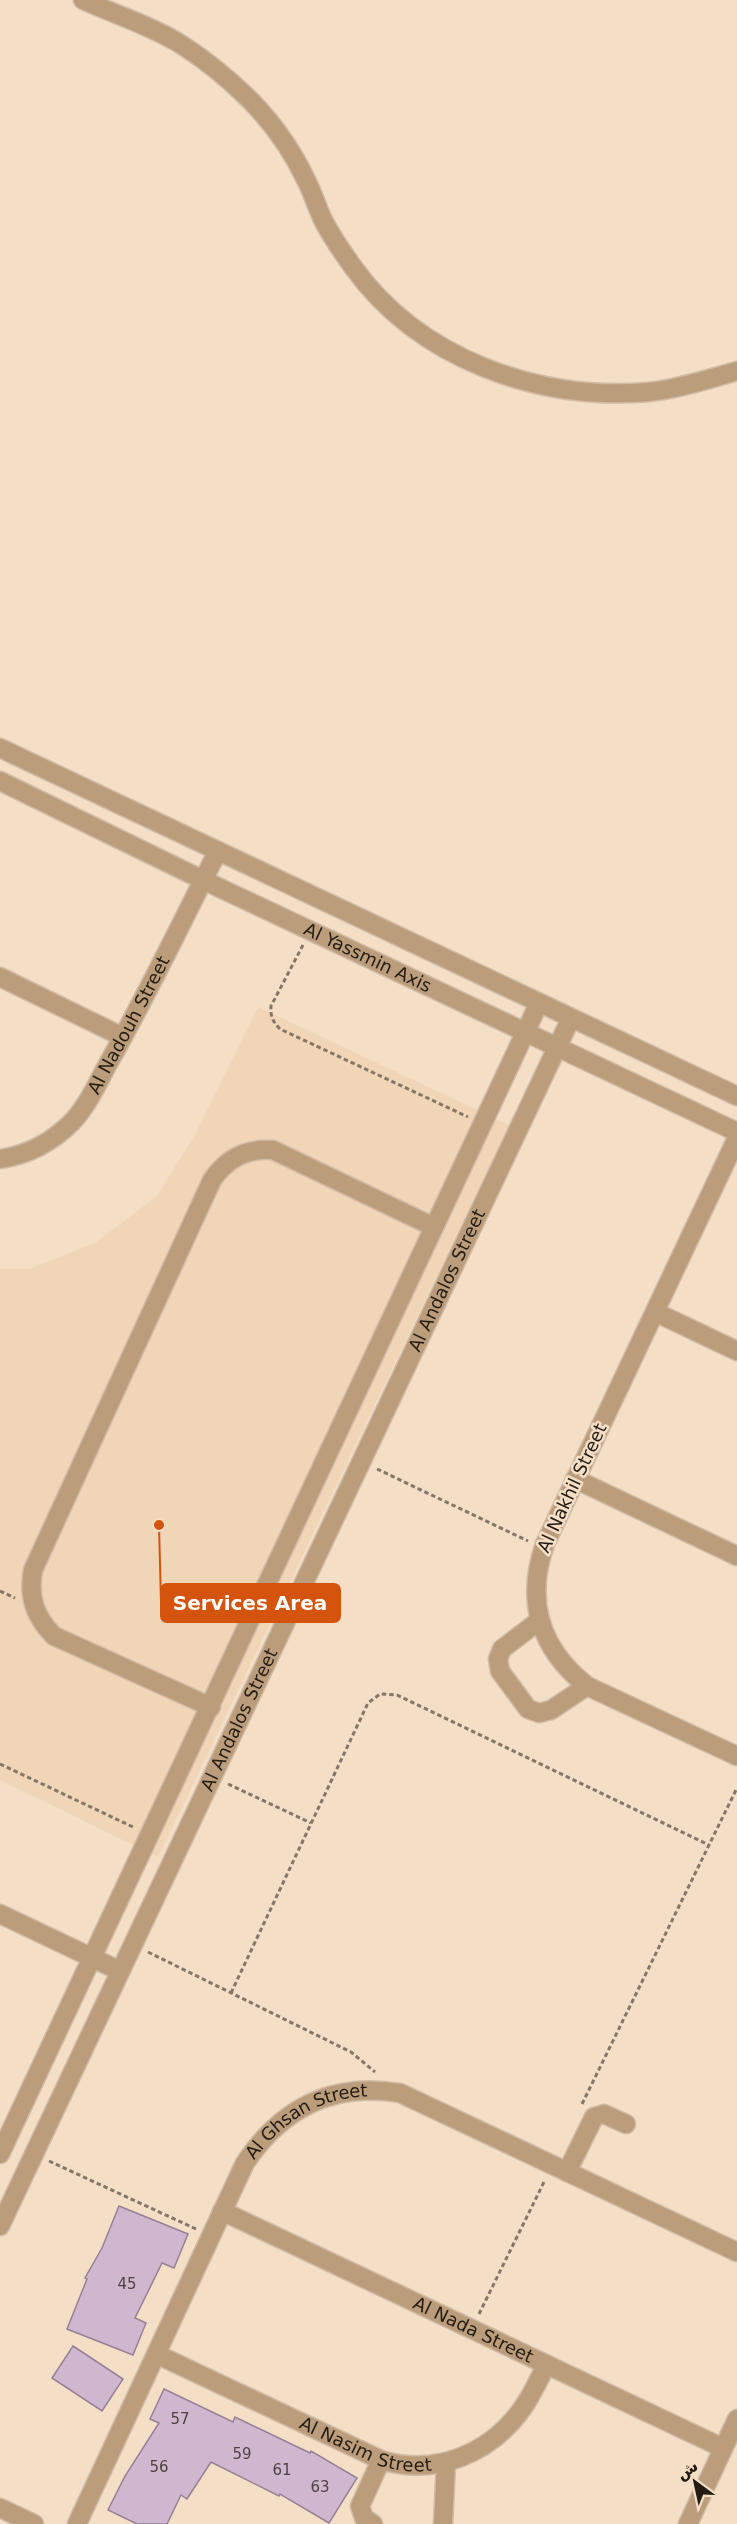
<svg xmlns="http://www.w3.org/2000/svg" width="737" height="2524" font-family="'DejaVu Sans','Noto Naskh Arabic',sans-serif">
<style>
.built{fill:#f0d5b6}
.building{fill:#cfb8cf;stroke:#958096;stroke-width:1.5}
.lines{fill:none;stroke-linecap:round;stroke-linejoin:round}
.minor-casing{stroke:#cfbba6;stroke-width:21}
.path{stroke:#857767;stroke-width:3;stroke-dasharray:4.5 3;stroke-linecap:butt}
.minor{stroke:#bc9d7b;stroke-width:18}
.labels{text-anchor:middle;stroke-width:5;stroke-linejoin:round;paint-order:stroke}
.number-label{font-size:15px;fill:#4f4342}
.street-label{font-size:18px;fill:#241c13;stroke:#f4dec6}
.leader{fill:none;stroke:#d4530d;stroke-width:2}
.callout-dot{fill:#d4530d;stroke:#f4dec6;stroke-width:2}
.callout{fill:#d4530d;stroke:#d4530d;stroke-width:2}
.callout-label{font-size:20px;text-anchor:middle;font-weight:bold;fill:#fff}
</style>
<rect width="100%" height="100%" fill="#f4dec6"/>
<polygon class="built" points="258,1007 509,1125 158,1857 0,1780 0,1269 29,1269 95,1243 156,1197 195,1135"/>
<g class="building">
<polygon points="119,2206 188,2234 174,2268 162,2263 135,2318 146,2323 133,2355 67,2329 87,2279 85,2278 102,2248"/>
<polygon points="73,2346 123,2379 102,2411 52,2378"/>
<polygon points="164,2389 233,2422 235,2417 310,2453 311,2451 357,2478 329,2523 280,2494 279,2496 211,2462 187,2499 181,2495 167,2524 137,2524 108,2510 125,2476 159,2423 150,2419"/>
</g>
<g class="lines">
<g class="minor-casing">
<g id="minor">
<path d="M 83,0 C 114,14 154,27 182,45 C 207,61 231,81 252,102 C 273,124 293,152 306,180 C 313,193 317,208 324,222 C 332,237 343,253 353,267 C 420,360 539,401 649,392 C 678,389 709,379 737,371"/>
<polyline points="0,748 737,1096"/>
<path id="s1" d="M 0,781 L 203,880 L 737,1132"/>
<polyline points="0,977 123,1037"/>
<path d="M 737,1138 L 545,1544 C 525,1601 540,1649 587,1686 L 737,1756"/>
<path id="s2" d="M 0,1159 C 28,1155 52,1142 72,1122 C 90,1103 100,1077 113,1055 C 150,989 183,919 218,851"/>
<polyline points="655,1312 737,1351"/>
<polyline points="575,1479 737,1556"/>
<polyline points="540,1620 502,1649 498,1659 500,1671 528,1709 539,1713 551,1710 587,1686"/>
<path d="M 211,1707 L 54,1636 C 35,1617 28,1597 33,1570 L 212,1180 C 227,1158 247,1148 273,1150 L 434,1227"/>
<polyline points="0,1914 120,1971"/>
<polyline points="0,2154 539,1003"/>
<polyline points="567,2172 594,2117 604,2114 626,2124"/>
<path id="s3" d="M 222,2211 L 723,2448"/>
<path id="s4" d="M 0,2226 L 571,1018"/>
<path id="s5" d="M 156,2354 L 381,2460 C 436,2477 492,2453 524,2406 C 533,2393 539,2378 547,2365"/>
<polyline points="0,2508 34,2524"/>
<path id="s6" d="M 77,2524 L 245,2163 C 282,2108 333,2082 400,2093 L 737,2252"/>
<polyline points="373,2524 364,2518 360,2506 381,2460"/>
<polyline points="443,2524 446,2463"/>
<polyline points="688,2524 737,2419"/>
</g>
</g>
<g class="path">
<path d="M 303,945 L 271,1006 C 270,1016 273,1022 280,1029 L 468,1117"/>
<polyline points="377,1469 528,1541"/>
<polyline points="0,1591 15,1598"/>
<polyline points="0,1764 133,1827"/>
<polyline points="228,1784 311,1823"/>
<polyline points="148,1952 351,2052 375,2072"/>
<polyline points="231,1993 368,1703 380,1694 397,1695 709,1845"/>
<polyline points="582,2104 737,1788"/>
<polyline points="49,2161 196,2229"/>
<polyline points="479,2314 545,2180"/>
</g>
<use href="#minor" class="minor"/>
</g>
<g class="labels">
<g class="number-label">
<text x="127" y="2289">45</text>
<text x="180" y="2424">57</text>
<text x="242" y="2459">59</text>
<text x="159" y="2472">56</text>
<text x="282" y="2475">61</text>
<text x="320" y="2492">63</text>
</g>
<g class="street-label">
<text dy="6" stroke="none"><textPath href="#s1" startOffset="408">Al Yassmin Axis</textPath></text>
<text dy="6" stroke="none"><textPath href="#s2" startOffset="195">Al Nadouh Street</textPath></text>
<text dy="6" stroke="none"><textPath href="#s4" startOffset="1046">Al Andalos Street</textPath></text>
<text transform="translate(572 1488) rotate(-65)" y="6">Al Nakhil Street</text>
<text dy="6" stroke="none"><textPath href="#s4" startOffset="560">Al Andalos Street</textPath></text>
<text dy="6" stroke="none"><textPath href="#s6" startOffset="476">Al Ghsan Street</textPath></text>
<text dy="6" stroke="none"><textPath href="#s3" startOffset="278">Al Nada Street</textPath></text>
<text dy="6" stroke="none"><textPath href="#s5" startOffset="230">Al Nasim Street</textPath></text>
</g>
</g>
<path class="leader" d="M159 1525L161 1603"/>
<circle class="callout-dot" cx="159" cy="1525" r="6"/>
<rect class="callout" x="161" y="1584" width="179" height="38" rx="6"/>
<g class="callout-label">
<text x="250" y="1610">Services Area</text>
</g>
<g transform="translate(695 2482) rotate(327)" stroke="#f4dec6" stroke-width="4.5" paint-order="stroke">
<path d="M0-4.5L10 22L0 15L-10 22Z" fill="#241c13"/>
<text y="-9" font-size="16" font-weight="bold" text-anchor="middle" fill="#241c13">ش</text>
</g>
</svg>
